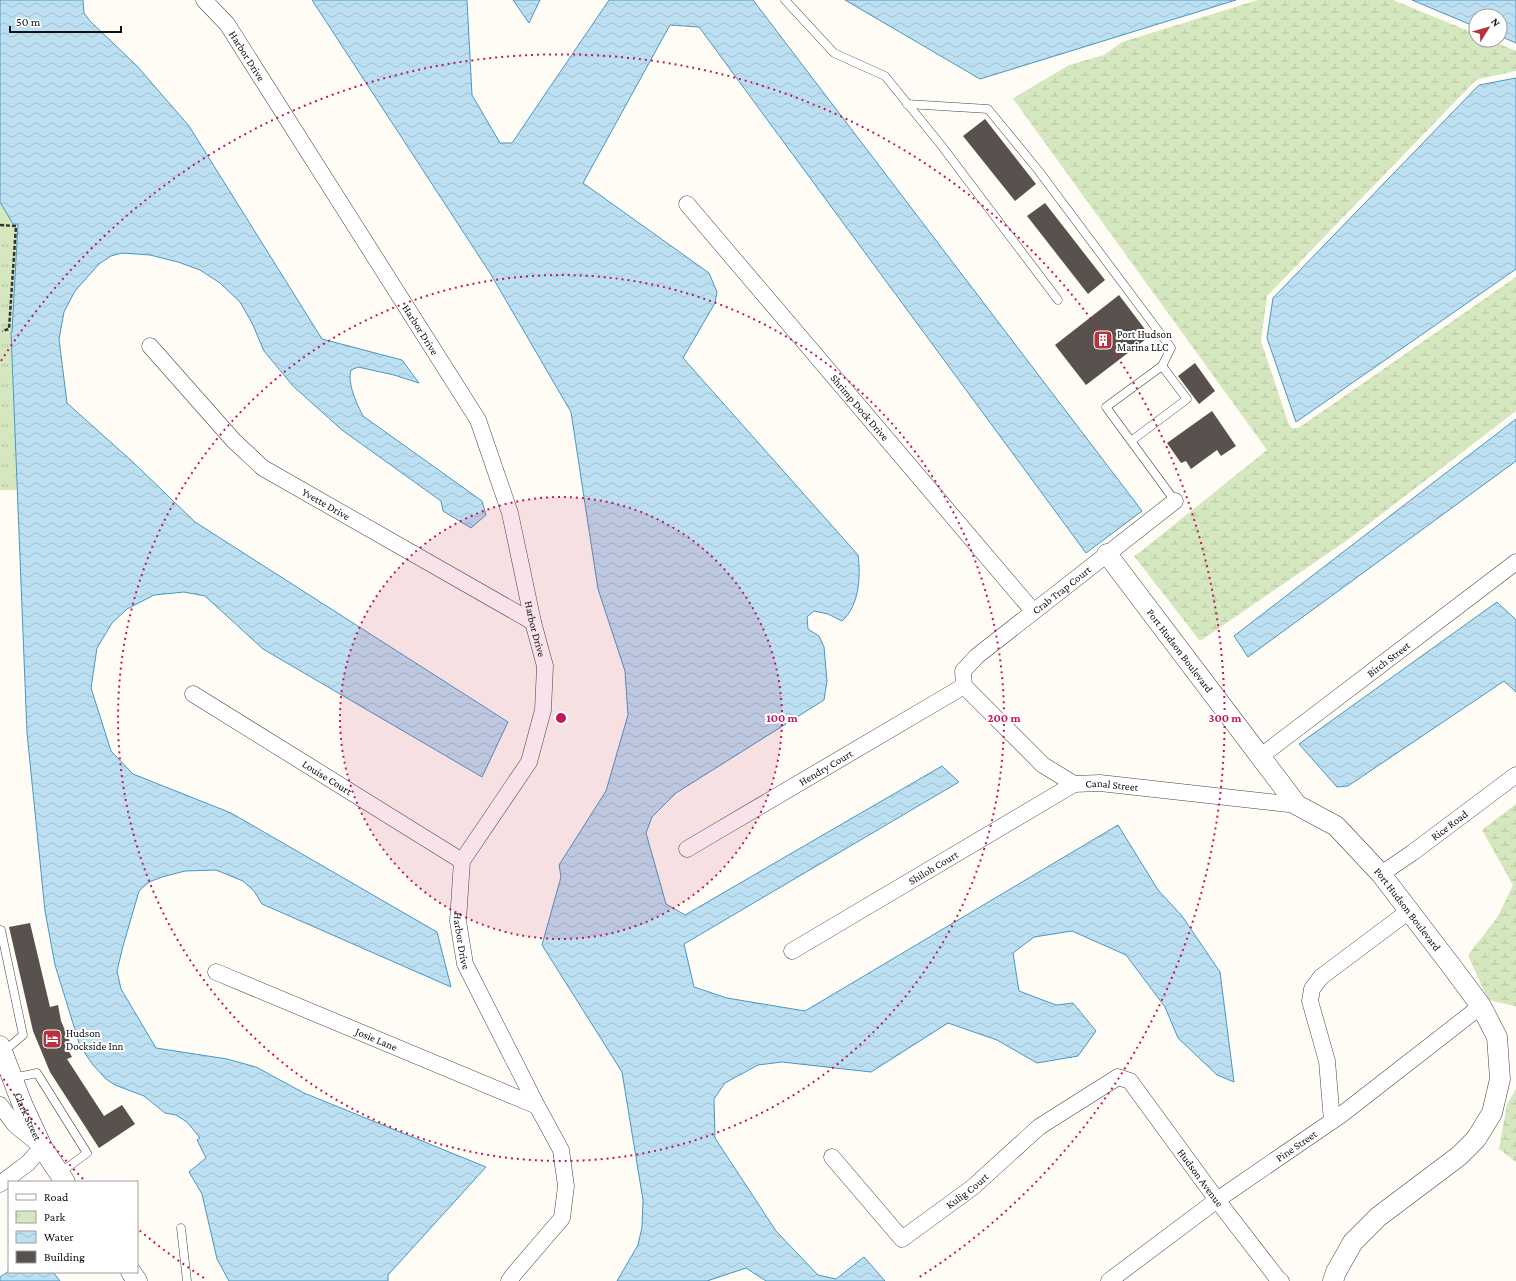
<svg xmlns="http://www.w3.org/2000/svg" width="1516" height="1281" font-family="'Crimson Pro',serif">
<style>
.wetland{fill:url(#wetland-marsh)}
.park{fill:url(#park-tufts)}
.water{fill:url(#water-waves);stroke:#4997c3}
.building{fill:#58514d}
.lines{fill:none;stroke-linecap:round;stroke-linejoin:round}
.service-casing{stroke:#434343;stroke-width:9}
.minor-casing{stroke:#434343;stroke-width:17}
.tertiary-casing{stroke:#434343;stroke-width:21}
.path{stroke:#323232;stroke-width:2.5;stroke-dasharray:4 2;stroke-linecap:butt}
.service{stroke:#fff;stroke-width:8}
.minor{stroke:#fff;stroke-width:16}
.tertiary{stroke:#fff;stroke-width:20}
.ring{fill:none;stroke:#c2185b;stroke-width:2;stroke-dasharray:2 4}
.labels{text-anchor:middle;stroke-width:4;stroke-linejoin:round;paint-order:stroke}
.street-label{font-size:11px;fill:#101010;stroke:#fff}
.poi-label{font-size:11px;fill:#101010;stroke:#fff;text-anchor:start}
.centre{fill:#c2185b;stroke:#fff;stroke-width:2}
.ring-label{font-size:12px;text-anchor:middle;font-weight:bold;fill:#c2185b;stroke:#fff;stroke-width:4;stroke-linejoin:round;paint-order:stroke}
</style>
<defs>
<pattern id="wetland-marsh" width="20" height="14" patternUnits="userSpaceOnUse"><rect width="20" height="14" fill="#d5e7bf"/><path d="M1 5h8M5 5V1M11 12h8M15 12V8" fill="none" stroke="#b6c5a3"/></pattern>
<pattern id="park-tufts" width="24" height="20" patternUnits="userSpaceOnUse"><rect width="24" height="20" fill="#d5e7bf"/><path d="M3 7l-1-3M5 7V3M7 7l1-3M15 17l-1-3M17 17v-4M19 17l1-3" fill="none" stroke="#b6c5a3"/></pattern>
<pattern id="water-waves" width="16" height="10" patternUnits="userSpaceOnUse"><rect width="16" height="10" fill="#bce0f2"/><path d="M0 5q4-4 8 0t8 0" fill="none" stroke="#a1bfce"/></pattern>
</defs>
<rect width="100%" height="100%" fill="#fefcf4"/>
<g class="wetland">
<path d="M 1258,0 L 1393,0 L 1476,34 L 1476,40 L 1490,40 L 1516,51 L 1516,71 L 1479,79 L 1475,81 L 1267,296 L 1261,341 L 1289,425 C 1292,429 1295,429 1300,427 L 1516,277 L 1516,411 L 1349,539 L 1200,641 L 1134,556 L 1139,553 L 1267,450 L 1014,100 L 1012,99 L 1069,65 L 1104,55 L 1122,42 Z"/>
<polygon points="1516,804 1516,1007 1515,1006 1488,1000 1468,955 1497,918 1513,885 1482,830"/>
<polygon points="1516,1089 1516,1162 1499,1149 1507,1104"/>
</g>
<polygon class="park" points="0,202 13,223 18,223 12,332 11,332 17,490 0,490"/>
<g class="water">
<path d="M 0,0 L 83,0 L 84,13 L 90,21 L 137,66 L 189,126 L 322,339 L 402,360 L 419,383 L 394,375 L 358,367 L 351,370 C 347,384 357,404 363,416 L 482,501 L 486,515 L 471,528 L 443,511 L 441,501 L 342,430 L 293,386 L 264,351 L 252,323 L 240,302 L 220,283 L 200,270 L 178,262 L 150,255 L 122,253 L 111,256 L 99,264 L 75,291 L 64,312 L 59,339 L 67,403 L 135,464 L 195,522 L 508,722 L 482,777 L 263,649 L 205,596 L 184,592 L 154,595 L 127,609 L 112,623 L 97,648 L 91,688 L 111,751 L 133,774 L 231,813 L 437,932 L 451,987 L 262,904 L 254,891 L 243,881 L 216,870 L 185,871 L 162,877 L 149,882 L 139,891 L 123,946 L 117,971 L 121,989 L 156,1048 L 227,1059 L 256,1067 L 304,1093 L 486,1167 L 388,1275 L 388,1281 L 229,1281 L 217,1259 L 202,1194 L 189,1172 L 206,1158 L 197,1140 L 200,1138 L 187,1122 L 176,1115 L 165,1113 L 144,1096 L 115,1085 L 106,1079 L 93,1065 L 80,1046 L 55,965 L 45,911 L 27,733 L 11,332 L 12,332 L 18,224 L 13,224 L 0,202 Z"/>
<path d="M 312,0 L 467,0 L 472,95 L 500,143 L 512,143 L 609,0 L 753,0 L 1142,511 L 1086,553 L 699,27 L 670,25 L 583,183 L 709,273 L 717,292 L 715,303 L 683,358 L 858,555 C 861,577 859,606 842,621 L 828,614 L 814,611 L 807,617 L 808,629 L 819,636 L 824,647 L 827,681 L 824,700 L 676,793 L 652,817 L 646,833 L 666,904 L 685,915 L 942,766 L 959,782 L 684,944 L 694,987 L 727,998 L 805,1011 L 1118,825 L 1158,890 L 1182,916 L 1220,972 L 1234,1082 L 1217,1075 L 1178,1038 L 1165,1007 L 1126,955 L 1072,931 L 1034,937 L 1013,953 L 1019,991 L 1056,1005 L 1073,1003 L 1096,1031 L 1078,1056 L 1037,1063 L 997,1040 L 948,1023 L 871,1072 L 782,1062 L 758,1065 L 725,1083 L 714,1099 L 715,1138 L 776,1231 L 818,1275 L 836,1279 L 864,1257 L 885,1281 L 766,1281 L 746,1268 L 707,1281 L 617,1281 L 638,1245 L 642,1227 L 643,1200 L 622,1072 L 542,945 L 561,877 L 559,865 L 606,791 L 628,715 L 625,671 L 598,589 L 571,412 L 490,273 Z"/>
<polygon points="513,0 540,0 529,23"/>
<polygon points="845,0 1236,0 980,79"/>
<polygon points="1412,0 1516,0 1516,43 1500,36 1500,16 1476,16 1476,27"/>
<polygon points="1516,78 1516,269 1296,422 1267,338 1273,298 1479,85"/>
<polygon points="1516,419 1516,461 1248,657 1234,636"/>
<polygon points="1497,602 1516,620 1516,692 1504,681 1348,786 1337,787 1299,744"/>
<polygon points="9,1271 53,1272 60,1281 0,1281 0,1277"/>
</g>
<g class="building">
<polygon points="985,119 1036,184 1015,201 963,136"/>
<polygon points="1045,203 1105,280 1088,294 1027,216"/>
<polygon points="1119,295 1150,336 1086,385 1055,345"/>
<polygon points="1195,363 1215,391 1199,404 1178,376"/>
<polygon points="1212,411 1236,446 1221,456 1217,450 1191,469 1186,461 1181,463 1167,443"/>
<polygon points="30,923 50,1007 58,1005 61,1021 72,1047 67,1048 72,1057 67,1059 104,1116 122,1105 135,1124 99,1148 50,1072 33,1031 9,927"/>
</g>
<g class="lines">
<g class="service-casing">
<g id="service">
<polyline points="785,0 834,53 885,76 941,145 1058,300"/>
<polyline points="907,104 988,109 1038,170 1171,348 1162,366"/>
<polyline points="1131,441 1187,399 1162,366 1106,407 1175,501"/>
<polyline points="0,930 1,930 23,1035 3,1052"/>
<polyline points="13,1078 37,1073 87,1153 60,1173"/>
<polyline points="181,1228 187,1281"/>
</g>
</g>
<g class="minor-casing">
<g id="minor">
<path id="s1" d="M 204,0 L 227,24 L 478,420 L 510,513 L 533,622 L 545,666 L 543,710 L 529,762 L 462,861 L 458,921 L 465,964 L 537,1106 L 561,1150 L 566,1186 L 562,1218 L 514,1274 L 509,1281"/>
<path id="s2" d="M 687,204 L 1033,611"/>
<path id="s3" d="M 150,346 L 234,441 L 263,468 L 533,622"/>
<path id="s4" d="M 964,686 L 1043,765 L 1074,784 L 1100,783 L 1297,805"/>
<path id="s5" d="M 964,686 L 963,671 L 977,656 L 1175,501"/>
<path id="s6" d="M 193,694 L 462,861"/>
<path id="s7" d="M 1261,756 L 1516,562"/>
<path id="s8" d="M 687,849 L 964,686"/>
<path id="s9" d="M 1381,874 L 1412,853 L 1516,775"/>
<path id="s10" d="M 792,951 L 1074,784"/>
<path id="s11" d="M 216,972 L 537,1106"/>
<polyline points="0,1105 15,1125 42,1147 28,1163 0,1184"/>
<polyline points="1332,1121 1327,1061 1310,1001 1312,989 1321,977 1409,911"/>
<path id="s12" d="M 832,1157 L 902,1239 L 973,1187 L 1039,1127 L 1118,1077 L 1130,1081 L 1217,1200 L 1278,1279 L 1281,1281"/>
<path id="s13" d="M 1109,1281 L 1217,1200 L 1341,1115 L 1481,1006"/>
</g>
</g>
<g class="tertiary-casing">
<g id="tertiary">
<path id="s14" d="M 1107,554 L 1297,805 L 1336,826 L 1381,874 L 1452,967 L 1481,1006 L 1497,1037 L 1500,1079 L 1492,1113 L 1476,1139 L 1459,1156 L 1378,1217 L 1353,1242 L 1336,1272 L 1333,1281"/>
<path id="s15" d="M 0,1046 L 23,1106 L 42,1147 L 65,1182"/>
<polyline points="131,1272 137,1281"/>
</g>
</g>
<polyline class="path" points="0,225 16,226 9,329 2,331"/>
<use href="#service" class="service"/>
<use href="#minor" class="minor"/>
<use href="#tertiary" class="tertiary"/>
</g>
<circle cx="561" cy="718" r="221" fill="#c2185b" fill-opacity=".12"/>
<g class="ring">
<circle cx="561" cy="718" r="221"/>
<circle cx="561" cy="718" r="443"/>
<path d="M204 1278A664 664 0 0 1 139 1230M83 1179A664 664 0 0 1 1 1075M1 361A664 664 0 1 1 918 1278"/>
</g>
<defs>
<g id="building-square" transform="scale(1)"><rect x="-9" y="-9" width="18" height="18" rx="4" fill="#b6323d" stroke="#fff"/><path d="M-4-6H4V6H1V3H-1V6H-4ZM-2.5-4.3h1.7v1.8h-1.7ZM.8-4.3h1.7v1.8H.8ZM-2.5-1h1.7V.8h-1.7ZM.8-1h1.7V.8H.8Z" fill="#fff"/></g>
<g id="hotel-square" transform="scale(1)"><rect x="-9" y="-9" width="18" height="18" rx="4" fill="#b6323d" stroke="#fff"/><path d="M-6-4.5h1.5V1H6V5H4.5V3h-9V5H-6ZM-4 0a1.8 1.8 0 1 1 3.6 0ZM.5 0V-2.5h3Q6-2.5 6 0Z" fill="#fff"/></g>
</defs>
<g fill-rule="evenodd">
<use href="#building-square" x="1103" y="340"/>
<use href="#hotel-square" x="52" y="1039"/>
</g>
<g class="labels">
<g class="street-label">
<text dy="4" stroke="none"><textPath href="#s1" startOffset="71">Harbor Drive</textPath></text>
<text dy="4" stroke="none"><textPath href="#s1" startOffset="395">Harbor Drive</textPath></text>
<text dy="4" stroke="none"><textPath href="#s2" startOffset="267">Shrimp Dock Drive</textPath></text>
<text dy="4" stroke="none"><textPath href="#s3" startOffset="239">Yvette Drive</textPath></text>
<text dy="4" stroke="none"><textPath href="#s5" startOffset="143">Crab Trap Court</textPath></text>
<text dy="4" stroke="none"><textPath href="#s1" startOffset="719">Harbor Drive</textPath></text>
<text dy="4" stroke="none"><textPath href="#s14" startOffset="121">Port Hudson Boulevard</textPath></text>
<text dy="4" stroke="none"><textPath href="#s7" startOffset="160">Birch Street</textPath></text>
<text dy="4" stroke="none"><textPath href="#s8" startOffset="161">Hendry Court</textPath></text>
<text dy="4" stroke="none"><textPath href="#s6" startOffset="158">Louise Court</textPath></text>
<text dy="4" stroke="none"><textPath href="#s4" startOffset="186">Canal Street</textPath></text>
<text dy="4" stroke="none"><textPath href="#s9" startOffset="84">Rice Road</textPath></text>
<text dy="4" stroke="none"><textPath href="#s10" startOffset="164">Shiloh Court</textPath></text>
<text dy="4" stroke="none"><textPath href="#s14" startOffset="469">Port Hudson Boulevard</textPath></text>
<text dy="4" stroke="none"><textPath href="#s1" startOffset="1055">Harbor Drive</textPath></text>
<text dy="4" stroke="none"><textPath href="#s11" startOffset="174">Josie Lane</textPath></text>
<text dy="4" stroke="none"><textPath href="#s15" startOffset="76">Clark Street</textPath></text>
<text dy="4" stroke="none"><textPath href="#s13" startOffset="231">Pine Street</textPath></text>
<text dy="4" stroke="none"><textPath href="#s12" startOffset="511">Hudson Avenue</textPath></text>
<text dy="4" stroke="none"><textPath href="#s12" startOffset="189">Kulig Court</textPath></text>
</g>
<g class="poi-label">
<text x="1117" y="338">Port Hudson<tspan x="1117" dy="13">Marina LLC</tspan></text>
<text x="66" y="1037">Hudson<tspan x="66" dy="13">Dockside Inn</tspan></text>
</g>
</g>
<circle cx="561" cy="718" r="6" class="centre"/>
<g class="ring-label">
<text x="782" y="722">100 m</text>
<text x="1004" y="722">200 m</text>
<text x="1225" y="722">300 m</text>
</g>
<rect x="8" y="1181" width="130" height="92" fill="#ffffff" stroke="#9f9f9f"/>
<rect x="16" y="1194" width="20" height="6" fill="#ffffff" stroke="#9f9f9f"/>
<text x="44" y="1201" font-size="12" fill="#101010">Road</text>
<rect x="16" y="1211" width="20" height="12" fill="url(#park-tufts)" stroke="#9f9f9f"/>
<text x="44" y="1221" font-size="12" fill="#101010">Park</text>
<rect x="16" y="1231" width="20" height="12" fill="url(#water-waves)" stroke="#9f9f9f"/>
<text x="44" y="1241" font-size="12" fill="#101010">Water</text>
<rect x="16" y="1251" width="20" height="12" fill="#58514d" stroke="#9f9f9f"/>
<text x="44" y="1261" font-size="12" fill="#101010">Building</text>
<g transform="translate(1488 28) rotate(53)"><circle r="19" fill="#ffffff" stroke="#9f9f9f"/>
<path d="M0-3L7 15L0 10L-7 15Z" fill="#b6323d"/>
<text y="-6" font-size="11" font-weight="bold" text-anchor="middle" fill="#101010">N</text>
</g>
<path d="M10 26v6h111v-6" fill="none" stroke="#101010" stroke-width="2"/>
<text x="16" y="26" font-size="12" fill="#101010" stroke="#ffffff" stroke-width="3" paint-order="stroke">50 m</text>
</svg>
